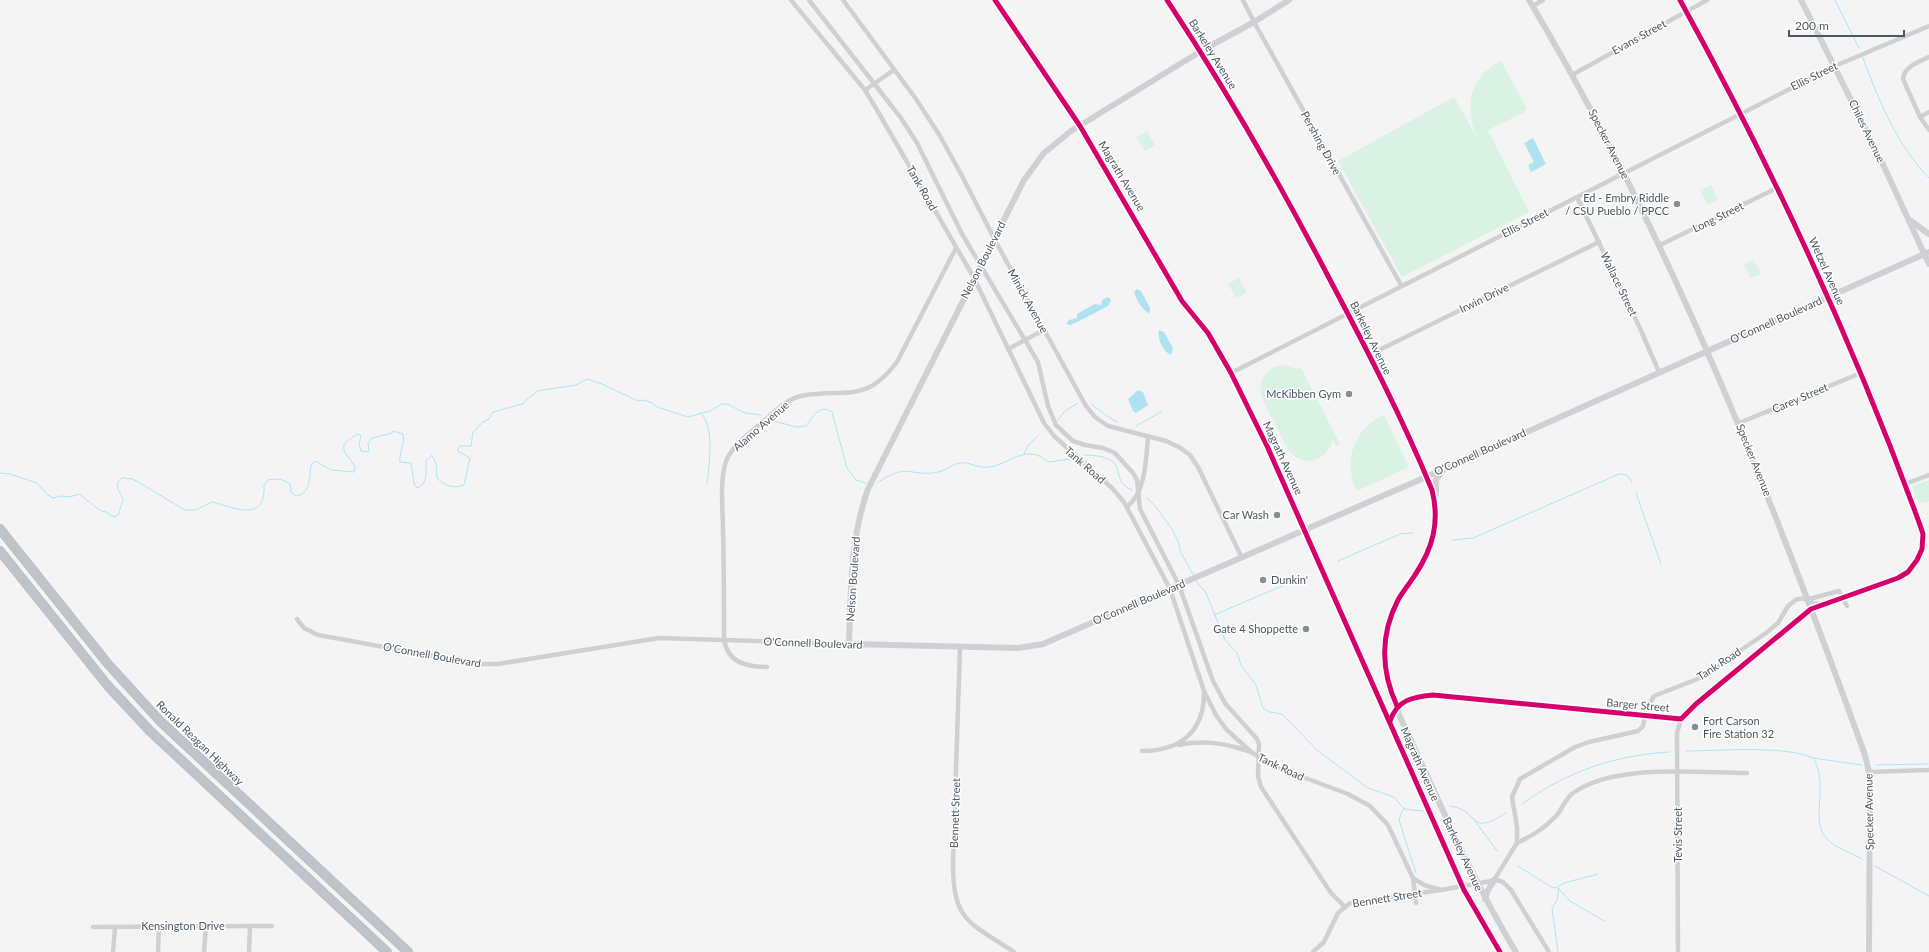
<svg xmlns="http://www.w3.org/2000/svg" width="1929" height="952" font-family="Lato,sans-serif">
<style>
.green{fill:#d9f2e3}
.water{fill:#aee2f0}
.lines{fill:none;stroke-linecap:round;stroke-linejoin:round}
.stream{stroke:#aee2f0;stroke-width:1}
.highway-casing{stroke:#b9bec3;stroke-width:10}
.street{stroke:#ced0d2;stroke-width:4.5}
.secondary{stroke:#ced0d4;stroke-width:6}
.highway{stroke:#bec4c9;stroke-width:8}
.cycleway-casing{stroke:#fff;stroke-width:8}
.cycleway{stroke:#d6006c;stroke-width:5}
.poi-dot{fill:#868d94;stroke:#fff;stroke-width:1.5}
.labels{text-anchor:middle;stroke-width:3;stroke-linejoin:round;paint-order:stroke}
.street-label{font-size:11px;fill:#4a5661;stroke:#fff}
.poi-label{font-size:11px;fill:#4a5661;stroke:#fff;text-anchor:end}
</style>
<rect width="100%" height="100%" fill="#f4f4f4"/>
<g class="green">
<path d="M 1501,61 L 1527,109 L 1525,112 L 1488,130 L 1529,212 L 1402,277 L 1338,161 L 1454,97 L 1476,136 C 1465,105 1469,77 1501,61 Z"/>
<polygon points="1147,131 1155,145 1145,151 1136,137"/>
<polygon points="1711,185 1718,200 1707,205 1700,190"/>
<polygon points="1754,260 1761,274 1750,278 1744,264"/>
<polygon points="1239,278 1247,293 1236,298 1228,284"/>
<path d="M 1282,365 L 1298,369 L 1301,368 L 1340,444 L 1336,446 L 1333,440 C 1328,459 1307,468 1292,454 C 1285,447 1281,436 1277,427 C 1269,411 1252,390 1266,373 C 1270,369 1276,366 1282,365 Z"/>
<path d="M 1384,415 L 1408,465 L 1407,468 L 1357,491 C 1342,462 1354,428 1384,415 Z"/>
<polygon points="1929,480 1929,501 1923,503 1917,500 1912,486"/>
</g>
<g class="water">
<polygon points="1533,138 1546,164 1531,172 1528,165 1534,162 1524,143"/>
<path d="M 1137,289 L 1141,291 L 1150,308 L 1150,313 C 1143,312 1136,299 1134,292 Z"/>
<polygon points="1108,297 1111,300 1108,306 1071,325 1066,324 1069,320 1077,318 1077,314 1095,304 1101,305 1102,300"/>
<path d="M 1159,330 L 1164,332 L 1173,348 L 1171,355 C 1164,353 1156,337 1159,330 Z"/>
<polygon points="1138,390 1143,392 1148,405 1136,413 1133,411 1128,399"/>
</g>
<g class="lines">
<g class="stream">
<polyline points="1835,0 1859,48"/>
<path d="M 1863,58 C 1879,101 1897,145 1929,178"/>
<polyline points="1091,404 1110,418 1117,422"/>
<path d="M 701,413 C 715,427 709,466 707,484"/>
<path d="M 774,421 L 796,427 L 806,426 C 812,418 819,403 832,412 L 847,468 L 856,480 L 866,483"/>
<polyline points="1057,421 1065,411 1078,403"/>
<polyline points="1136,426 1161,412"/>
<polyline points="1024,454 1029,444 1038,436"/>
<path d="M 1084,455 C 1094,455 1113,456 1117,468 C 1120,479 1120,485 1132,490"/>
<path d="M 0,473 L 10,474 L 37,483 L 48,495 L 53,498 L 61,496 L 70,497 L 79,494 L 101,511 L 106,512 L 114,517 L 118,515 L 123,500 C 121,492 112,485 122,478 L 133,479 L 185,510 L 195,510 L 212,502 C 233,507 266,524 264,485 L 268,480 C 276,478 283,479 290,484 L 291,492 L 296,496 C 310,495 310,476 311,465 L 315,461 L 331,470 L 354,472 L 355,467 C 349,456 336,448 350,439 C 353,437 355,435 359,434 L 361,436 L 359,444 L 361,451 L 369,452 L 368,443 L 372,438 L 392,433 L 393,431 L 403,434 C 405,445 399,452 400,462 L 411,463 L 414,483 L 417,488 C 428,485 426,470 426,461 L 432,455 L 436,464 L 437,478 C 445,486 453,489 464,485 L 470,458 L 458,451 L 458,448 L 460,446 L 471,446 L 473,432 L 483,422 L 489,419 L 493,412 L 522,404 L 537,391 L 576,385 L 587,379 L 602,384 L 638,401 L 644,400 L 652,403 L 657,407 L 688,417 L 710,411 L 722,404 L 727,404 L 745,413 L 761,415"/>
<path d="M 877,483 C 881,479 899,471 904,471 C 916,472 926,475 938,472 C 946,471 952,464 960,463 C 969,461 977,469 990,467 C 1004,465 1015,454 1030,454 C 1038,454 1043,458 1049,462 L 1070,459"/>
<polyline points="1636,493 1661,564"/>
<polyline points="1147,498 1155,506 1172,529 1178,541 1181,553 1194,576"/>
<path d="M 1452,540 L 1473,538 L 1619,474 C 1627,474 1629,476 1632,483"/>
<polyline points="1338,561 1400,534 1413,533"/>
<polyline points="1196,581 1206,593 1225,640 1237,653 1242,667 1256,685 1263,708 1270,712 1282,714 1318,751 1368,788 1394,797 1404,809 1423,811"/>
<polyline points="1214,615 1282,586"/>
<path d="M 1686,751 C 1719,751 1785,745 1813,758 C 1830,784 1809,821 1827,839 C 1836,848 1851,853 1862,859"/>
<polyline points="1813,758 1862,765"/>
<polyline points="1876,765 1928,764"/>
<path d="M 1522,804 C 1566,772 1615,755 1669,752"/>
<path d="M 1450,806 C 1481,810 1467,838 1506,813"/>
<polyline points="1404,809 1402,811 1399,820 1416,873"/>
<polyline points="1475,821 1497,851"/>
<polyline points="1518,866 1551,887 1558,888 1570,901 1604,921"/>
<polyline points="1875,866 1929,896"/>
<polyline points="1558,887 1564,883 1598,874"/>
<polyline points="1558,952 1552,908 1557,900 1559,889"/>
</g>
<g class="highway-casing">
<g id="highway">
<polyline points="0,529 108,664 160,721 408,952"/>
<polyline points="0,551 108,686 150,731 387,952"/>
</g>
</g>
<g class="street">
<polyline points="791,0 865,90 877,110 974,278 1044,423 1054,436 1112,488 1124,502 1170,589 1204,691 1216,715 1226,729 1251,752 1276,767 1348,794 1370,806 1388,825 1413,878 1424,885 1441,890"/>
<polyline points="809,0 901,118 917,143 962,234 1038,362 1048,406 1056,425 1073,441 1085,445 1103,448 1115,453 1133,473 1137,480 1140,509 1179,585 1213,681 1225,703 1257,739 1259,744 1258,776 1261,787 1331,893 1344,906"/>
<polyline points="843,0 916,99 940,136 961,174 997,244 1086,406 1095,417 1108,426 1166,441 1179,447 1190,455 1198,467 1242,558"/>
<polyline points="1243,0 1254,22 1401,285"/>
<polyline points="1533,6 1543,0"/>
<path d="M 1929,57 C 1918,62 1904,67 1903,79 L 1920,117 L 1929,130"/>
<polyline points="1572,75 1707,0"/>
<polyline points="865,90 894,70"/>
<polyline points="1920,117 1929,112"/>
<polyline points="1577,197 1639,326 1659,372"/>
<polyline points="1660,245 1777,188"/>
<polyline points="1008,349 1044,330"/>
<polyline points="1369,355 1599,242"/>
<polyline points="1231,373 1835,66 1929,26"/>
<polyline points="1739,423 1861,373"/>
<polyline points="1905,484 1929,475"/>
<path d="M 1127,507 C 1146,492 1146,459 1148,436"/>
<polyline points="297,619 304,628 318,635 478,664 498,664 659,638 849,644"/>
<path d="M 960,647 L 953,861 C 952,921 969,922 1014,952"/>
<path d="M 767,667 C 747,667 728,663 724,640 C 724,603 724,567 723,531 C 723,510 719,477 727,459 C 734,443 753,431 765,420 C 777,409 789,397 806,395 C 848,389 866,403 897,362 L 956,248"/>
<path d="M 1390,721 C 1397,700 1412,697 1433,695 L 1681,719 L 1696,704 L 1811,609 L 1898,578 L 1908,572 L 1917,560 L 1922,549 L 1923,534 L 1920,525 C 1855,348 1776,178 1686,11"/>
<path d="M 1179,745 C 1202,740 1225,743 1248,751"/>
<path d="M 1142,751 C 1180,751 1204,732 1204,693"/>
<polyline points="1869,772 1929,770"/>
<path d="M 1517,843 C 1533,835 1544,829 1557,815 C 1562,809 1566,798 1573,793 C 1615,763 1696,773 1747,773"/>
<polyline points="1413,878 1416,903"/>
<polyline points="1494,880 1517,843 1517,827 1512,797 1520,779 1575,747 1589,742 1638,731 1643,726 1647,708 1654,696 1700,678 1766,633 1778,623 1788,606 1797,599 1813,598 1839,591 1847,606"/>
<polyline points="93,927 272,926"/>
<polyline points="113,952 115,927"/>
<polyline points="158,952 159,926"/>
<polyline points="204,952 206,926"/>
<polyline points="249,952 250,926"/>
<polyline points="1313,952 1324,942 1338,913 1350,903 1441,890 1497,880 1503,882 1511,890 1549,952"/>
<polyline points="1678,952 1677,733 1681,719"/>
</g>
<g class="secondary">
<polyline points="995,0 1080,126 1182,301 1208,333 1231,373 1267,446 1464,890 1500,952"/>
<path d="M 1167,0 C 1226,89 1279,182 1328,276 C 1365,346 1402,417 1432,490 C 1450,558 1395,580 1385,639 C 1383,654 1384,670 1388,684 C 1395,711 1410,737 1421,762 C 1450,827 1479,891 1516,952"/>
<path d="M 1289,0 L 1254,22 L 1201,51 L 1071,131 L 1044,153 L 1024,180 L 868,489 C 850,539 851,591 849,644 L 1018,648 L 1043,644 L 1426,477 L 1929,252"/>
<path d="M 1529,0 C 1671,239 1771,495 1865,755 L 1870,776 L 1869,952"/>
<polyline points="1680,0 1686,11"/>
<polyline points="1801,0 1880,158 1929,264"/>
<polyline points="1911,221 1929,234"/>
<polyline points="1436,495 1436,480 1443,470"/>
<polyline points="1807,599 1813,604 1821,605"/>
<polyline points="1485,899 1487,892 1494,880"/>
</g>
<use href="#highway" class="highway"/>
<g class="cycleway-casing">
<g id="cycleway">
<polyline points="995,0 1080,126 1182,301 1208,333 1231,373 1267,446 1464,890 1500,952"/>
<path d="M 1167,0 C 1226,89 1279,182 1328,276 C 1365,346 1402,417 1432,490 C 1440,522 1433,548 1415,575 C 1410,583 1403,591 1398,600 C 1380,635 1381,671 1397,706"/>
<path d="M 1390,721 C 1397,700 1412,697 1433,695 L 1681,719 L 1696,704 L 1811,609 L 1898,578 L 1908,572 L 1917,560 L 1922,549 L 1923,534 L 1920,525 C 1854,344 1773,169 1680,0"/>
</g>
</g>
<use href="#cycleway" class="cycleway"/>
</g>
<g class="poi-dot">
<circle cx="1677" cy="204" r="4"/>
<circle cx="1349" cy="394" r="4"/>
<circle cx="1277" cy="515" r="4"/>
<circle cx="1263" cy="580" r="4"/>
<circle cx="1306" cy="629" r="4"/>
<circle cx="1695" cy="727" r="4"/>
</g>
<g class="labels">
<g class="street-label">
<text transform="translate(1639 37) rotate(-29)" y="4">Evans Street</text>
<text transform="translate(1213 54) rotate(58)" y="4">Barkeley Avenue</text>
<text transform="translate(1814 76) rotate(-26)" y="4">Ellis Street</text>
<text transform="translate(1867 131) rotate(64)" y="4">Chiles Avenue</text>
<text transform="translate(1321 143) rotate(61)" y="4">Pershing Drive</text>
<text transform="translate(1609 144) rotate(63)" y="4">Specker Avenue</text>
<text transform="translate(1122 176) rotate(59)" y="4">Magrath Avenue</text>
<text transform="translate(922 188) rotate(60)" y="4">Tank Road</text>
<text transform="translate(1718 217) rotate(-26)" y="4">Long Street</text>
<text transform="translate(1525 223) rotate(-27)" y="4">Ellis Street</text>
<text transform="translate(983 260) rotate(-63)" y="4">Nelson Boulevard</text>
<text transform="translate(1827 271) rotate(66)" y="4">Wetzel Avenue</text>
<text transform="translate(1619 284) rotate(64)" y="4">Wallace Street</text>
<text transform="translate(1484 298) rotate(-26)" y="4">Irwin Drive</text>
<text transform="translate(1028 301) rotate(61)" y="4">Minick Avenue</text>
<text transform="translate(1776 320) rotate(-24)" y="4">O'Connell Boulevard</text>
<text transform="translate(1371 338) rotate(64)" y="4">Barkeley Avenue</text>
<text transform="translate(1800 398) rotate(-23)" y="4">Carey Street</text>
<text transform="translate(761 426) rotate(-41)" y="4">Alamo Avenue</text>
<text transform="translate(1480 452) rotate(-24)" y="4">O'Connell Boulevard</text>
<text transform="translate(1283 458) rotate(65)" y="4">Magrath Avenue</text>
<text transform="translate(1754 460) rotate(68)" y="4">Specker Avenue</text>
<text transform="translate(1085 465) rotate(41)" y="4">Tank Road</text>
<text transform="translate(853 579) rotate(-86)" y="4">Nelson Boulevard</text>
<text transform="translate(1139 602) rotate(-23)" y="4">O'Connell Boulevard</text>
<text transform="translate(813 643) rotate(2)" y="4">O'Connell Boulevard</text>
<text transform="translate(432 655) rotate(10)" y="4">O'Connell Boulevard</text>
<text transform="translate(1719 664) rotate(-33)" y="4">Tank Road</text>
<text transform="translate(1638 705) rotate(5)" y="4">Barger Street</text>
<text transform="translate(200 743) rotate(44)" y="4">Ronald Reagan Highway</text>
<text transform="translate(1420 764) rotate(66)" y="4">Magrath Avenue</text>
<text transform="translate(1281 767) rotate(25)" y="4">Tank Road</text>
<text transform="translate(1869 812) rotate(-91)" y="4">Specker Avenue</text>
<text transform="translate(955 813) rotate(-88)" y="4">Bennett Street</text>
<text transform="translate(1678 835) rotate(-90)" y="4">Tevis Street</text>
<text transform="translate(1463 854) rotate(65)" y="4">Barkeley Avenue</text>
<text transform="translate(1387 898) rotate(-9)" y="4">Bennett Street</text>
<text x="183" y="930">Kensington Drive</text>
</g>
<g class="poi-label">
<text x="1669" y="202">Ed - Embry Riddle<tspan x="1669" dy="13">/ CSU Pueblo / PPCC</tspan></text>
<text x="1341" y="398">McKibben Gym</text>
<text x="1269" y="519">Car Wash</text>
<text x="1271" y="584" text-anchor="start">Dunkin'</text>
<text x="1298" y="633">Gate 4 Shoppette</text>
<text x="1703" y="725" text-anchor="start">Fort Carson<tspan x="1703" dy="13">Fire Station 32</tspan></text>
</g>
</g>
<path d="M1789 30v6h115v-6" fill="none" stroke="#4a5661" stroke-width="2"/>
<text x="1795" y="30" font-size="12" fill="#4a5661" stroke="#ffffff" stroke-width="3" paint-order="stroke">200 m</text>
</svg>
